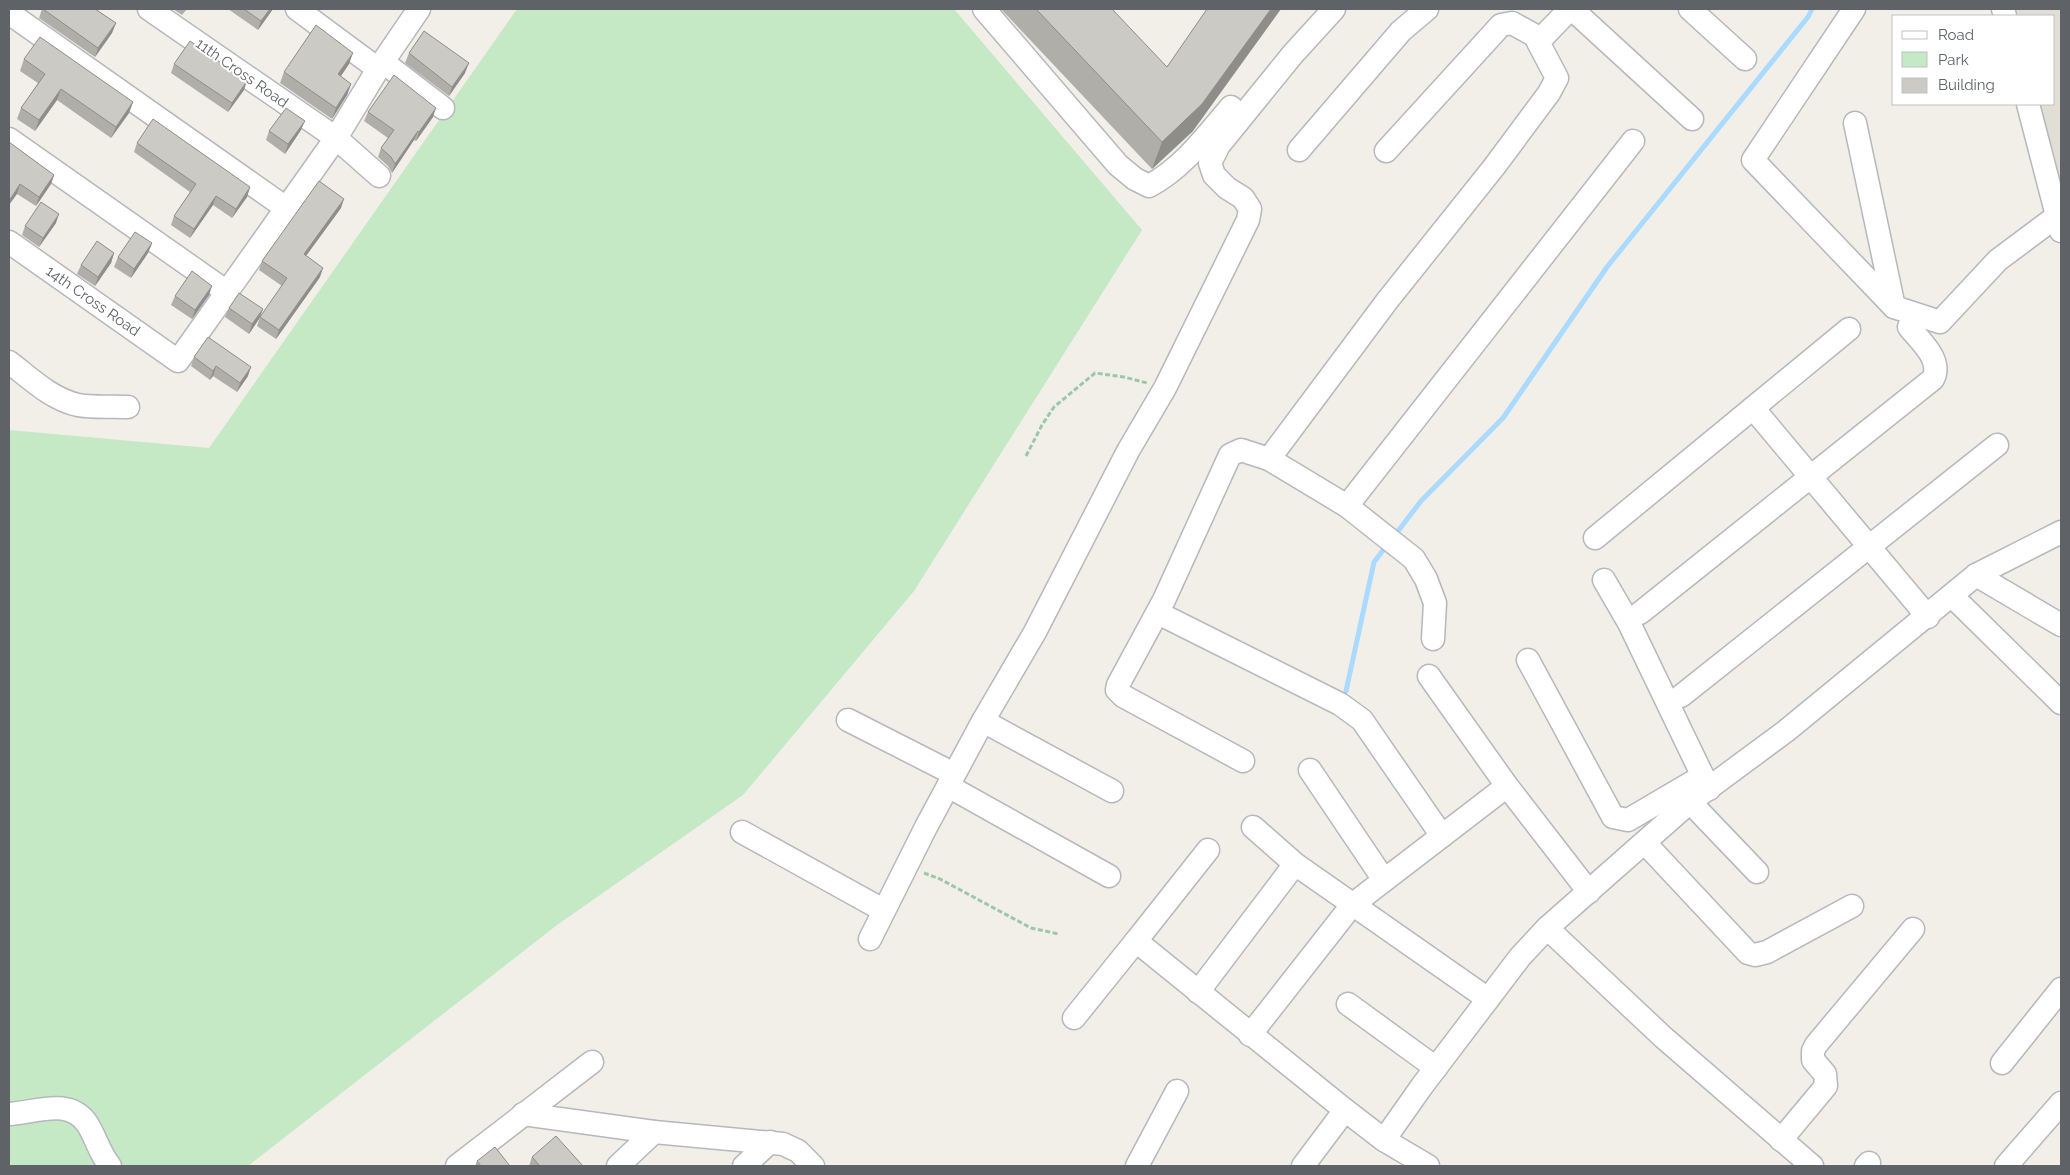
<svg xmlns="http://www.w3.org/2000/svg" width="2070" height="1175" font-family="Raleway,sans-serif">
<style>
.education{fill:#e1ded6}
.green{fill:#c5e8c5}
.lines{fill:none;stroke-linecap:round;stroke-linejoin:round}
.stream{stroke:#aadaff;stroke-width:5}
.minor-casing{stroke:#b5b8bc;stroke-width:25}
.path{stroke:#9cc7a9;stroke-width:3;stroke-dasharray:5 2.5;stroke-linecap:butt}
.minor{stroke:#fff;stroke-width:22}
.wall{fill:#afaea9}
.shaded-wall{fill:#8f8d8a}
.building{fill:#cccac5;stroke:#8f8d8a}
.labels{text-anchor:middle;stroke-width:4;stroke-linejoin:round;paint-order:stroke}
.street-label{font-size:15px;fill:#5f6368;stroke:#fff}
</style>
<rect width="100%" height="100%" fill="#f1efe8"/>
<polygon class="education" points="2003,9 2061,9 2061,180 2052,174 2028,104 2054,104 2054,16 2005,16"/>
<polygon class="green" points="517,9 954,9 1142,230 914,591 743,795 557,925 248,1166 9,1166 9,430 209,448"/>
<g class="lines">
<g class="stream">
<polyline points="1395,535 1421,501 1503,418 1607,267 1808,17 1812,9"/>
<polyline points="1346,691 1374,562 1388,544"/>
</g>
<g class="minor-casing">
<g id="minor">
<polyline points="149,9 336,138 379,176"/>
<polyline points="297,9 378,69 419,9"/>
<path d="M 984,9 L 1118,165 L 1135,179 L 1149,186 C 1183,168 1206,136 1231,107"/>
<polyline points="1572,9 1692,119"/>
<polyline points="1690,9 1745,59"/>
<polyline points="1854,9 1753,160 1894,307 1940,322 1998,260 2057,216"/>
<polyline points="2003,9 2005,16"/>
<polyline points="9,13 286,208"/>
<polyline points="383,62 443,108"/>
<polyline points="2028,104 2061,231"/>
<polyline points="1855,123 1894,307"/>
<polyline points="9,139 227,292"/>
<polyline points="1299,150 1401,31 1427,9"/>
<polyline points="1386,151 1501,25 1512,23 1541,39"/>
<polyline points="9,242 178,361 336,138 378,69"/>
<path d="M 9,362 C 30,378 51,399 78,405 C 93,408 112,406 128,407"/>
<polyline points="1753,408 1849,329"/>
<polyline points="1269,459 1347,506 1414,559 1426,579 1435,603 1433,639"/>
<polyline points="1347,506 1633,141"/>
<polyline points="1595,538 1753,408 1928,617"/>
<polyline points="1976,575 2061,625"/>
<polyline points="1604,580 1629,623 1709,789"/>
<polyline points="1952,596 2061,703"/>
<polyline points="1158,613 1340,704 1362,720 1442,836"/>
<path d="M 1640,613 L 1933,379 C 1943,360 1920,341 1909,327"/>
<polyline points="1528,660 1613,817 1628,820 1703,776"/>
<polyline points="1429,676 1507,786 1589,892"/>
<polyline points="1681,696 1997,445"/>
<polyline points="848,720 954,774"/>
<polyline points="983,721 1112,791"/>
<polyline points="1243,761 1123,696 1117,690 1118,685 1164,600 1230,455 1241,450 1269,459 1387,301 1494,167 1549,93 1557,78 1538,42 1570,9"/>
<polyline points="1310,770 1384,880"/>
<polyline points="948,786 1109,876"/>
<polyline points="1690,802 1757,872"/>
<polyline points="1253,827 1295,864 1488,999"/>
<polyline points="742,832 883,910"/>
<polyline points="1645,843 1748,953 1755,955 1767,952 1852,906"/>
<polyline points="1547,928 1663,1037 1812,1166"/>
<polyline points="870,939 926,827 983,721 1035,632 1128,451 1165,388 1248,220 1250,209 1243,198 1227,188 1214,175 1210,163 1219,145 1293,54 1334,9"/>
<polyline points="1136,941 1208,850"/>
<polyline points="1198,992 1295,864"/>
<polyline points="1348,1004 1436,1068"/>
<polyline points="1074,1018 1136,941 1345,1110"/>
<polyline points="1250,1035 1352,905 1507,786"/>
<polyline points="2002,1063 2061,989"/>
<path d="M 9,1114 C 35,1113 70,1096 88,1125 C 96,1138 100,1154 110,1166"/>
<polyline points="523,1114 654,1132 783,1144 798,1151 813,1166"/>
<polyline points="1384,1140 1428,1166"/>
<polyline points="1781,1140 1826,1086 1825,1074 1813,1060 1813,1051 1816,1045 1913,929"/>
<polyline points="457,1166 592,1062"/>
<polyline points="618,1166 654,1132"/>
<polyline points="744,1166 770,1142"/>
<polyline points="1137,1166 1177,1091"/>
<polyline points="1303,1166 1345,1110 1384,1140 1422,1086 1520,957 1547,928 1690,802 1786,731 1976,575 2061,532"/>
<polyline points="1866,1166 1869,1163"/>
<polyline points="2006,1166 2061,1103"/>
</g>
</g>
<g class="path">
<polyline points="1026,456 1042,425 1054,407 1095,373 1124,377 1147,383"/>
<polyline points="924,873 940,879 1031,928 1059,934"/>
</g>
<use href="#minor" class="minor"/>
</g>
<g class="wall">
<polygon points="42,9 95,9 116,23 112,33 95,57 39,18"/>
<polygon points="173,9 187,9 182,15"/>
<polygon points="228,9 273,9 258,30"/>
<polygon points="1001,9 1112,9 1193,131 1152,169"/>
<polygon points="409,53 465,73 449,96 405,63"/>
<polygon points="24,59 133,102 129,113 111,138 57,100 35,131 17,119 21,108 38,83 20,71"/>
<polygon points="174,64 244,90 228,112 171,73"/>
<polygon points="349,64 341,76 351,84 347,95 332,119 280,83 284,72"/>
<polygon points="368,112 433,117 416,141 414,140 392,173 388,166 378,157 381,148 388,138 364,121"/>
<polygon points="301,130 285,154 266,140 269,131"/>
<polygon points="9,142 54,175 51,184 36,206 17,194"/>
<polygon points="137,143 250,187 247,197 232,218 213,205 190,238 171,225 174,216 190,192 134,152"/>
<polygon points="341,208 306,256 320,277 276,339 257,326 260,317 282,286 259,270 262,261"/>
<polygon points="56,223 39,247 22,235 25,226"/>
<polygon points="152,243 148,253 131,278 114,267 118,257"/>
<polygon points="114,253 111,263 95,286 77,274 81,265"/>
<polygon points="209,295 192,319 171,305 175,296"/>
<polygon points="229,308 263,309 259,319 249,334 225,317"/>
<polygon points="194,357 248,376 237,392 213,376 210,380 191,366"/>
<polygon points="532,1157 583,1166 529,1166"/>
<polygon points="477,1161 510,1166 475,1166"/>
</g>
<g class="shaded-wall">
<polygon points="270,9 273,9 258,30 261,21"/>
<polygon points="1271,9 1281,9 1193,131 1152,169 1162,142"/>
<polygon points="116,23 112,33 95,57 98,48"/>
<polygon points="353,53 349,64 334,86 338,74"/>
<polygon points="469,63 465,73 449,96 452,87"/>
<polygon points="247,81 244,90 228,112 232,103"/>
<polygon points="351,84 347,95 332,119 336,108"/>
<polygon points="61,89 57,100 35,131 39,120"/>
<polygon points="133,102 129,113 111,138 116,127"/>
<polygon points="436,108 433,117 416,141 419,132"/>
<polygon points="305,121 301,130 285,154 288,144"/>
<polygon points="418,131 414,140 392,173 395,164"/>
<polygon points="54,175 51,184 36,206 39,197"/>
<polygon points="20,184 17,194 9,205 9,201"/>
<polygon points="250,187 247,197 232,218 236,209"/>
<polygon points="216,196 213,205 190,238 194,229"/>
<polygon points="344,199 341,208 300,264 304,254"/>
<polygon points="59,214 56,223 39,247 43,238"/>
<polygon points="152,243 148,253 131,278 134,269"/>
<polygon points="114,253 111,263 95,286 98,277"/>
<polygon points="323,268 320,277 276,339 279,330"/>
<polygon points="212,286 209,295 192,319 195,310"/>
<polygon points="263,309 259,319 249,334 252,324"/>
<polygon points="216,366 213,376 210,380 213,371"/>
<polygon points="251,367 248,376 237,392 240,383"/>
</g>
<g class="building">
<polygon points="43,9 95,9 116,23 98,48"/>
<polygon points="244,9 270,9 261,21"/>
<polygon points="1036,9 1112,9 1167,67 1207,9 1271,9 1202,104 1162,142"/>
<polygon points="316,25 353,53 338,74 351,84 336,108 284,72"/>
<polygon points="424,31 469,63 452,87 409,53"/>
<polygon points="40,37 133,102 116,127 61,89 39,120 21,108 45,74 24,59"/>
<polygon points="190,41 247,81 232,103 174,64"/>
<polygon points="394,75 436,108 419,132 418,131 395,164 391,157 381,148 394,130 368,112"/>
<polygon points="286,108 305,121 288,144 269,131"/>
<polygon points="153,119 250,187 236,209 216,196 194,229 174,216 196,184 137,143"/>
<polygon points="9,142 54,175 39,197 20,184 9,201"/>
<polygon points="319,181 344,199 304,254 323,268 279,330 260,317 287,278 262,261"/>
<polygon points="41,202 59,214 43,238 25,226"/>
<polygon points="135,232 152,243 134,269 118,257"/>
<polygon points="97,241 114,253 98,277 81,265"/>
<polygon points="192,271 212,286 195,310 175,296"/>
<polygon points="239,293 263,309 252,324 229,308"/>
<polygon points="208,337 251,367 240,383 216,366 213,371 194,357"/>
<polygon points="556,1136 583,1166 540,1166 532,1157"/>
<polygon points="495,1147 510,1166 481,1166 477,1161"/>
</g>
<g class="labels">
<g class="street-label">
<text transform="translate(242 73) rotate(35)" y="5">11th Cross Road</text>
<text transform="translate(93 301) rotate(35)" y="5">14th Cross Road</text>
</g>
</g>
<rect width="2070" height="1175" fill="none" stroke="#5f6368" stroke-width="20"/>
<rect x="1892" y="15" width="162" height="90" fill="#ffffff" stroke="#bfc1c3"/>
<rect x="1902" y="31" width="25" height="8" fill="#ffffff" stroke="#bfc1c3"/>
<text x="1938" y="40" font-size="15" fill="#5f6368">Road</text>
<rect x="1902" y="52" width="25" height="15" fill="#c5e8c5" stroke="#bfc1c3"/>
<text x="1938" y="65" font-size="15" fill="#5f6368">Park</text>
<rect x="1902" y="78" width="25" height="15" fill="#cccac5" stroke="#bfc1c3"/>
<text x="1938" y="90" font-size="15" fill="#5f6368">Building</text>
</svg>
